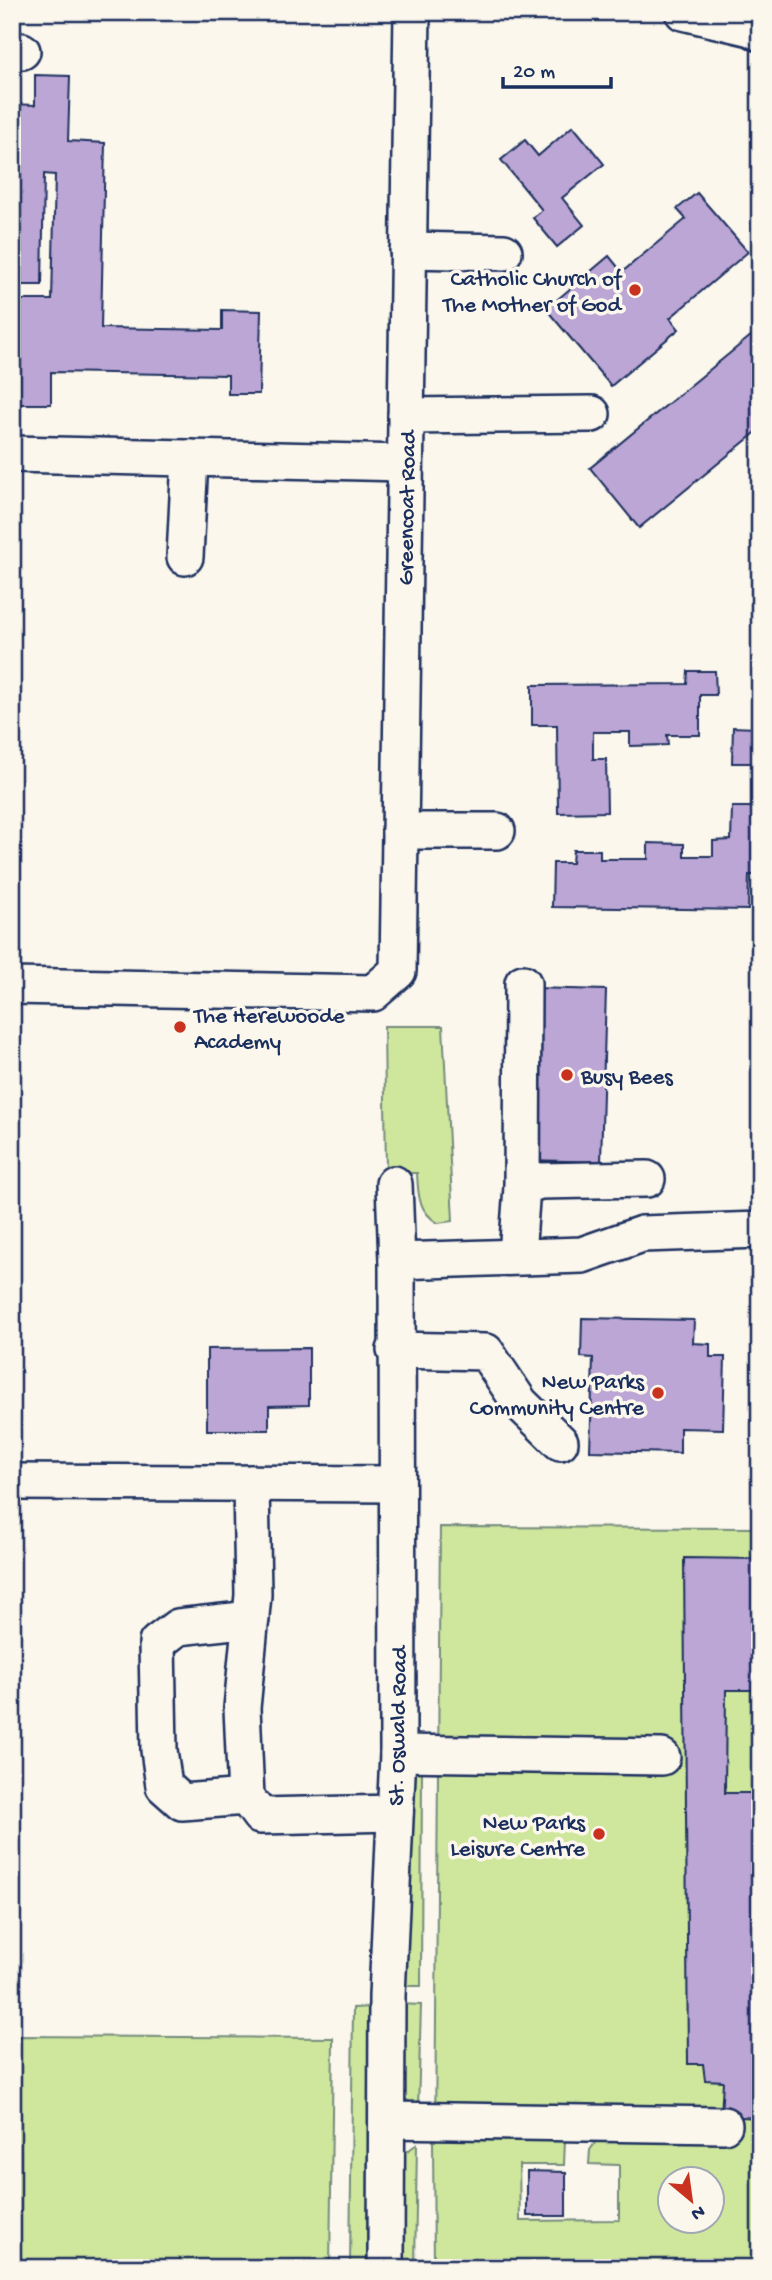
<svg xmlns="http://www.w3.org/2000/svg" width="772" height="2280" font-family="'Gochi Hand',sans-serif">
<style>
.green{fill:#cfe79c;stroke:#758b7d;stroke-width:2;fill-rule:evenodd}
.building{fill:#bca6d5;stroke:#1b2f5e;stroke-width:2}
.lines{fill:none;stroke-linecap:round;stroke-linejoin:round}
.minor-casing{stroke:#1b2f5e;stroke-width:40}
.minor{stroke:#fbf7ec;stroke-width:35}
.poi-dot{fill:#c8321e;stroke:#fbf7ec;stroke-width:2.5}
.labels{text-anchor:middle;stroke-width:7;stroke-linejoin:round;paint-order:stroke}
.poi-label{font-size:23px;fill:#1b2f5e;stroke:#fbf7ec;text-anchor:end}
.street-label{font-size:23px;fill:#1b2f5e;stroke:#fbf7ec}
</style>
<rect width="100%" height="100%" fill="#fbf7ec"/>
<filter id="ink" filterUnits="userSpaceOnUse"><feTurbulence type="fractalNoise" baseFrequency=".0143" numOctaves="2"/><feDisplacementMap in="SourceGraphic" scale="14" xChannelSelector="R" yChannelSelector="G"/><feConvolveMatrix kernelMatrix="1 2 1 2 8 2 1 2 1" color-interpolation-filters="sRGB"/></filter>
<g filter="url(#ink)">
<g class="green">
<path d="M 384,1026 L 443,1026 L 453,1221 L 438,1223 C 418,1211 418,1194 417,1173 L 386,1173 Z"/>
<path d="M 440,1527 L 760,1528 L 760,2268 L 434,2268 L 433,2141 L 435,2141 ZM 565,2140 L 597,2140 L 590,2150 L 589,2164 L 619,2165 L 619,2220 L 520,2221 L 519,2165 L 564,2165 ZM 670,2178 L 712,2178 L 712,2220 L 670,2220 Z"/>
<polygon points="422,1765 421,1986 399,1986 404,1781"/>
<polygon points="400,2004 421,2005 418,2109 397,2092"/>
<polygon points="371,2007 367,2268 350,2268 353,2008"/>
<polygon points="12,2036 333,2038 330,2268 12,2268"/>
<polygon points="417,2144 415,2268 396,2268 397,2159"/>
</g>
<g class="building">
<polygon points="35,75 70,76 68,141 105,143 101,328 222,330 222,310 261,311 259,394 228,394 228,375 51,372 51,404 12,404 12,300 52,300 55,175 44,174 42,285 12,285 12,104 35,105"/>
<polygon points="573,126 604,164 562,198 584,225 557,247 533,218 542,210 501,160 525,140 538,156"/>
<polygon points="697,193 748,252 670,318 679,329 611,386 546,309 609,256 622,272 686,219 677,209"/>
<polygon points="758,330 760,429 639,528 590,468"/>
<polygon points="688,671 715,671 716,695 700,695 700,735 667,735 668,745 630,746 630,732 593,732 593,759 606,759 607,812 558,813 557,725 532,725 532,685 687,684"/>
<polygon points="757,704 760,704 760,875 749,875 748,910 552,907 553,863 572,863 573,850 600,850 600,859 648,859 648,843 684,844 684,856 713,856 713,841 731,840 732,807 753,807 754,763 732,763 733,727 756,728"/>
<polygon points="533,988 606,990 601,1162 528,1160"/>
<polygon points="582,1318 694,1320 693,1343 710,1344 710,1357 725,1357 723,1429 680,1428 680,1453 590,1451 593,1358 581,1357"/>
<polygon points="309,1348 309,1405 269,1406 269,1430 207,1430 207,1349"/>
<polygon points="684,1558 760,1559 760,1690 726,1690 725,1793 760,1793 760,2118 721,2116 723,2081 705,2080 703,2064 688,2064"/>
<polygon points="527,2171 566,2172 566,2216 527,2216"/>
</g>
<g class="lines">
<g class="minor-casing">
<g id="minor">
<polyline points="683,12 751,28 760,33"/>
<polyline points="12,50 22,51"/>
<polyline points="408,250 504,252"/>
<polyline points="406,416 592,414"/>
<polyline points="12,454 405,463"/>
<polyline points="185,557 190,458"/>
<polyline points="400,831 497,831"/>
<polyline points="12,986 373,993 398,971 412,12"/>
<polyline points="522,1187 523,983"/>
<polyline points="517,1255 522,1187 540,1181 647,1179"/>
<polyline points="397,1261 582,1255 642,1234 760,1230"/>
<polyline points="395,1350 486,1352 520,1403 560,1442"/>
<polyline points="12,1482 396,1484"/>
<polyline points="251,1483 253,1595 242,1708 246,1797 260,1816 395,1813"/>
<polyline points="398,1753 662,1757"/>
<polyline points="246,1797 182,1802 164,1786 159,1750 157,1643 178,1627 251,1619"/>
<polyline points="388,2120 724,2125"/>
<polyline points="386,2268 387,1996 398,1753 397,1261 394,1184"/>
</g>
</g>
<use href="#minor" class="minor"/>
</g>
</g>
<g class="poi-dot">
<circle cx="635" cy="290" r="7"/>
<circle cx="180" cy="1027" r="7"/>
<circle cx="567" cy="1075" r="7"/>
<circle cx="658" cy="1393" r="7"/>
<circle cx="599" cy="1834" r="7"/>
</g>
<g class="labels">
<g class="poi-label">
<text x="621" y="285">Catholic Church of<tspan x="621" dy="26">The Mother of God</tspan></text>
<text x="194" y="1022" text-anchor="start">The Herewoode<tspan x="194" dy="26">Academy</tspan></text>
<text x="581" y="1083" text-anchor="start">Busy Bees</text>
<text x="644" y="1388">New Parks<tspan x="644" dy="26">Community Centre</tspan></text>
<text x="585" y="1829">New Parks<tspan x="585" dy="26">Leisure Centre</tspan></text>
</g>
<g class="street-label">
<text transform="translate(405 508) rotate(-89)" y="8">Greencoat Road</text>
<text transform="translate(396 1726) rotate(-89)" y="8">St. Oswald Road</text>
</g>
</g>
<rect width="772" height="2280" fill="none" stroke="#fbf7ec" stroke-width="42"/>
<rect x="21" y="21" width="730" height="2238" fill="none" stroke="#1b2f5e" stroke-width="2.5" filter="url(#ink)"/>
<g transform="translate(691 2200) rotate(151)"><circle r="33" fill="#fbf7ec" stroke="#a1a7b3" stroke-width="2"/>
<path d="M0-5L12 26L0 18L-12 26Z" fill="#c8321e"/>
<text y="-10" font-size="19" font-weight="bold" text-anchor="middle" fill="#1b2f5e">N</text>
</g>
<path d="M503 77v10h108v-10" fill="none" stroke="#1b2f5e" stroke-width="3.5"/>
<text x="513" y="77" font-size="21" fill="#1b2f5e" stroke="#fbf7ec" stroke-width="5" paint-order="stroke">20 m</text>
</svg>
